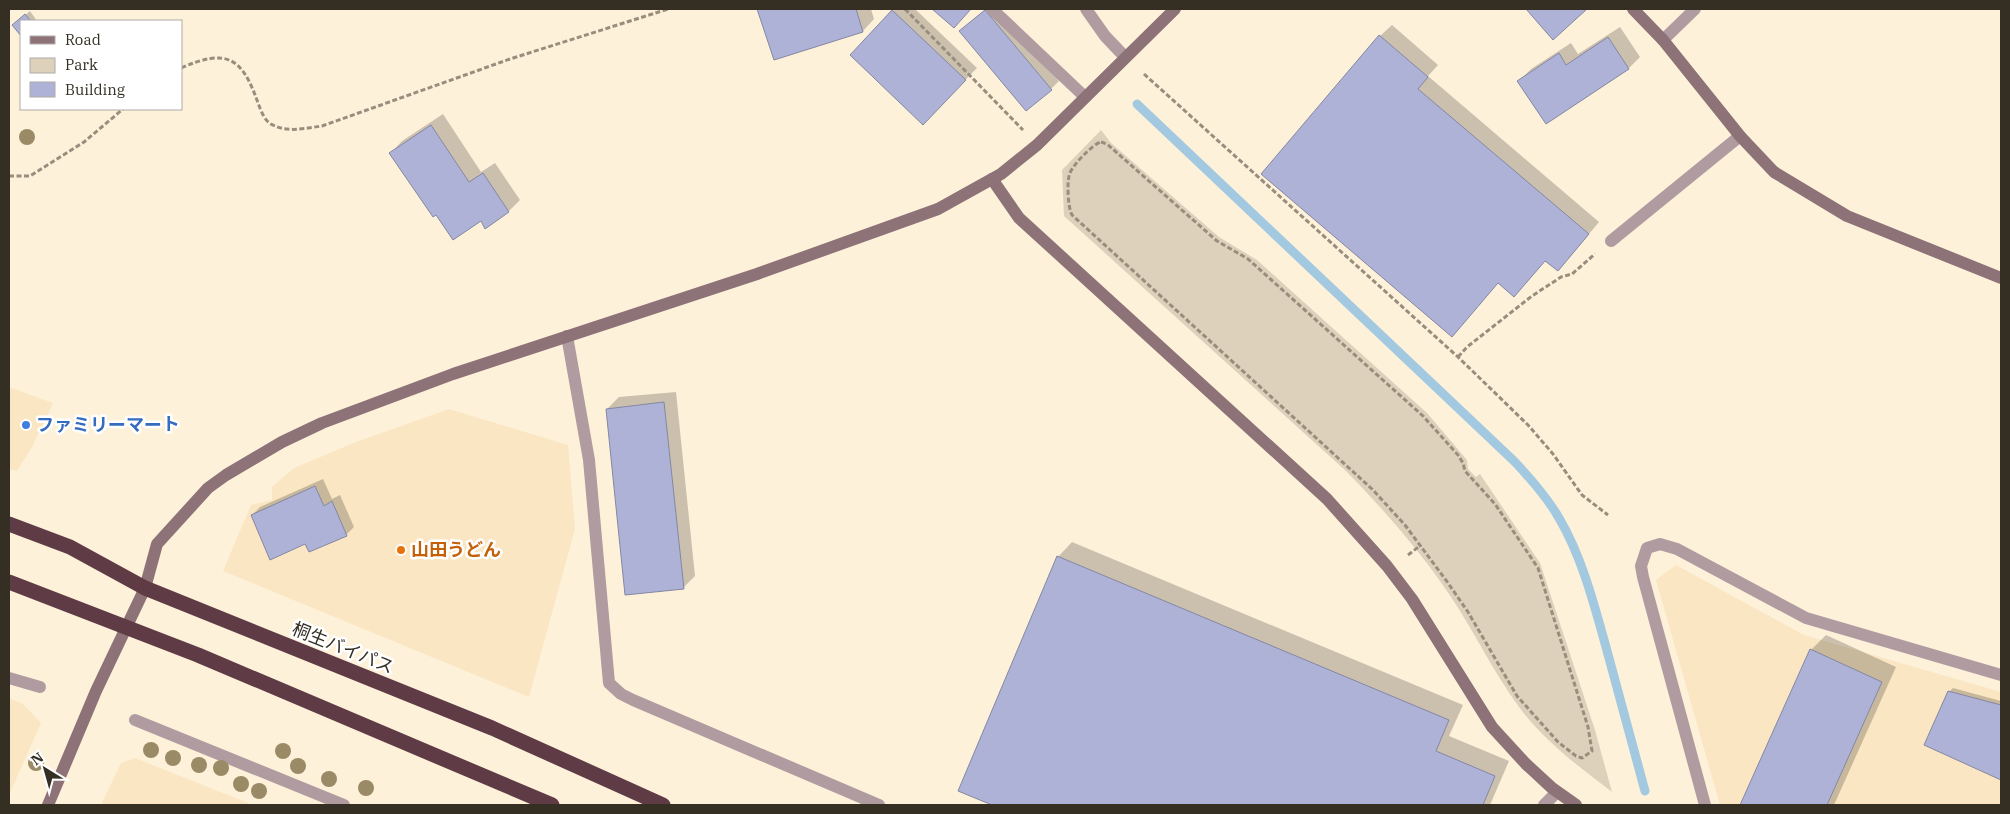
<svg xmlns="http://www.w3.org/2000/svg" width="2010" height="814" font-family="'IBM Plex Serif','Noto Sans JP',serif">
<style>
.built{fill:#fae6c2}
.green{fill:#ded1bb}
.shadow{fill:#0003}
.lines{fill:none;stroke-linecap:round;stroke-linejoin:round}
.stream{stroke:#a3c9e1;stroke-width:9}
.building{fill:#aeb2d7;stroke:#8487a2}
.path{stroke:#978e7d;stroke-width:3;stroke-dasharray:5 2.5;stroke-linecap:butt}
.lane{stroke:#af9ba0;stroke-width:12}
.street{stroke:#af9ba0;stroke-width:12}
.secondary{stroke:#8d7278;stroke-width:12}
.highway{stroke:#5f3b45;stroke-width:15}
.tree{fill:#9b8a66}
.shop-dot{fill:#3f7fe0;stroke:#fff;stroke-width:2}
.food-dot{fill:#e8710a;stroke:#fff;stroke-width:2}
.labels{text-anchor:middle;stroke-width:5;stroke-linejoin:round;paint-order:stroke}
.shop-label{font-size:18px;font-weight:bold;fill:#366cbe;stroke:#fff;text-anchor:start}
.food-label{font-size:18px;font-weight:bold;fill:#c56008;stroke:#fff;text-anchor:start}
.street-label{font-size:18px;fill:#342e23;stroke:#fff}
</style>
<rect width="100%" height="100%" fill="#fef1da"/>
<g class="built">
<polygon points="9,387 53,403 32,447 17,471 9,469"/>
<polygon points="449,409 568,445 575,529 529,697 223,571 251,505 272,500 272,487 294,468 356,442"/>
<polygon points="1676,565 1804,635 2001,692 2001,805 1720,805 1656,580"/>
<polygon points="9,698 23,704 41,723 9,795"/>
<polygon points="135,758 253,805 101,805 121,763"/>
</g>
<path class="green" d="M 1101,130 L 1111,143 L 1219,237 L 1257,260 L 1427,413 L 1467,460 L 1468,469 L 1476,477 L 1480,474 L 1540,563 L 1595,730 L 1612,792 C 1578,766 1544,741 1519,707 C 1494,673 1476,635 1453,600 C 1422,553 1385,511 1346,471 L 1064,216 L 1062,170 Z"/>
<g class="shadow">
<polygon points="759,9 871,9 874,19 863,31 774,59"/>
<polygon points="895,9 915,9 977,68 923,123 851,55"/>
<polygon points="986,9 999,9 1059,81 1051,89 969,23"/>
<polygon points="1528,9 1585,9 1553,38"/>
<polygon points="30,11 37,21 21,21 21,34 14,25"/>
<polygon points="1392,25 1438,65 1428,76 1599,222 1569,258 1546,260 1514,295 1380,36"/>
<polygon points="1620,27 1640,57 1628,69 1519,81 1531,69 1571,43 1578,54"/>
<polygon points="443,114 481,172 495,163 520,200 509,211 481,220 391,153 402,141"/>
<polygon points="676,392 695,576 683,588 607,409 619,397"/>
<polygon points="323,479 332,499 340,495 354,527 346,535 306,542 252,515 260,507"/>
<polygon points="1072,542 1463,705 1449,736 1509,761 1490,805 995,805 959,790 1058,557"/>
<polygon points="1826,635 1896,667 1834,805 1741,805 1811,650"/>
<polygon points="1953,688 2001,701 2001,778 1926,745 1949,692"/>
</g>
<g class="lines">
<path class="stream" d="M 1137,104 L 1514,461 C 1531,479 1547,497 1559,518 C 1582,557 1594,604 1606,647 C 1619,695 1632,743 1645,791"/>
</g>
<g class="building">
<polygon points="757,9 856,9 863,32 774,60"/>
<polygon points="932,9 971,9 954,28"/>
<polygon points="1526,9 1587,9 1553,40"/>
<polygon points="892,10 966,80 923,125 850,55"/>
<polygon points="985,10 1052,90 1026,111 959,31"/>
<polygon points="25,14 31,21 21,21 21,36 12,25"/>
<polygon points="1379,35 1428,77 1418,89 1589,234 1558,271 1545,261 1514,297 1498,283 1452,337 1261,174"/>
<polygon points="1608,37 1629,69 1546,124 1517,81 1559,53 1566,65"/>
<polygon points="431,125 469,182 483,173 509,212 485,229 481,221 453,240 436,215 433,217 389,153"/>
<polygon points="664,402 684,589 625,595 606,409"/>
<polygon points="315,486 324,506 332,501 347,536 309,552 305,544 270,560 251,515"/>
<polygon points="1057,556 1449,720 1436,751 1495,776 1483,805 992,805 958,791"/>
<polygon points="1810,649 1882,682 1827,805 1740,805"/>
<polygon points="1948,691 2001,705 2001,780 1924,745"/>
</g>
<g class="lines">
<g class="path">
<polyline points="905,9 1023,130"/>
<path d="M 181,68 C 227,48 242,57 258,103 C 261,111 265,122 273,125 C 289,133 306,128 322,126 L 510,59 L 668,9"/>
<polyline points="1144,74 1458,357 1528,425 1553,454 1582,495 1608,515"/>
<path d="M 1101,142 L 1107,144 L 1217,241 L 1248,259 L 1423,416 L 1458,455 L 1463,463 L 1465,471 L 1495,504 L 1538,568 L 1588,727 L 1592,751 L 1582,758 L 1576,756 L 1558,742 L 1517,696 L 1468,612 L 1448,583 L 1405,525 L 1372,489 L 1072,215 C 1068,208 1067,185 1069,176 C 1070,167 1093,144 1101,142 Z"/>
<polyline points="9,176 30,176 84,142 123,109"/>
<polyline points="1458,357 1467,347 1532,296 1561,277 1572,274 1595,254"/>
<polyline points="1408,555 1421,545"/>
</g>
<g class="lane">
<polyline points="992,9 1085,97"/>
<polyline points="1086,9 1105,36 1125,57"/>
<polyline points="1611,241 1740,136"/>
<polyline points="567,336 589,460 609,683 621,694 633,700 879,805"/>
<polyline points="135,720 344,805"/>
<polyline points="1544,805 1557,792"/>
</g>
<g class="street">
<polyline points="1663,40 1695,9"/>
<polyline points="9,678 40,687"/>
<polyline points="1705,805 1643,577 1641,566 1647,548 1660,544 1677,549 1806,618 2001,675"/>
</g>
<g class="secondary">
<polyline points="1633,9 1663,40 1740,136 1774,172 1847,216 2001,278"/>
<polyline points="992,179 1019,218 1327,499 1387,566 1412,599 1492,727 1526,764 1552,788 1576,805"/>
<polyline points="48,805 96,691 145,588 157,544 208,488 226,475 282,442 322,423 453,374 757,274 938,209 1001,174 1037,145 1175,9"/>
</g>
<g class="highway">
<polyline points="9,524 70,547 145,588 492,728 663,805"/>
<polyline points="9,582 198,655 552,805"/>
</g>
</g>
<g class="tree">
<circle cx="27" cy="137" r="8"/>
<circle cx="151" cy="750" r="8"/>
<circle cx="283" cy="751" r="8"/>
<circle cx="173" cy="758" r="8"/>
<circle cx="36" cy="763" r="8"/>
<circle cx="199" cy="765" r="8"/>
<circle cx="298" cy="766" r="8"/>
<circle cx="221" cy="768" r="8"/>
<circle cx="329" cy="779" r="8"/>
<circle cx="241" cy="784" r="8"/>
<circle cx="366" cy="788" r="8"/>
<circle cx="259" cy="791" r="8"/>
</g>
<circle class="shop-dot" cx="26" cy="425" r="5"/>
<circle class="food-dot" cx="401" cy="550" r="5"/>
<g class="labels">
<g class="shop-label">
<text x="36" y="431">ファミリーマート</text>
</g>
<g class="food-label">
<text x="411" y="556">山田うどん</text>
</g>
<g class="street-label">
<text transform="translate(343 648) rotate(22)" y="6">桐生バイパス</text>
</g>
</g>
<rect width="2010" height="814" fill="none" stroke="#342e23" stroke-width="20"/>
<rect x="20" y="20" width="162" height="90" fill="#ffffff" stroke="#aeaba7"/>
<rect x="30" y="36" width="25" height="8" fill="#8d7278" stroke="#aeaba7"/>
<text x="65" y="45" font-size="15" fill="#342e23">Road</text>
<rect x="30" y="58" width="25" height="15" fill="#ded1bb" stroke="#aeaba7"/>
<text x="65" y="70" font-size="15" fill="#342e23">Park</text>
<rect x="30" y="82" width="25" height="15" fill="#aeb2d7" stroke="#aeaba7"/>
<text x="65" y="95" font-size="15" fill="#342e23">Building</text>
<g transform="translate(45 769) rotate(323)" stroke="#ffffff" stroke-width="4" paint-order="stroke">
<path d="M0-4L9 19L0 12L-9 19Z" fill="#342e23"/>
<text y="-8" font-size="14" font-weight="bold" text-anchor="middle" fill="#342e23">N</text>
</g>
</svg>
